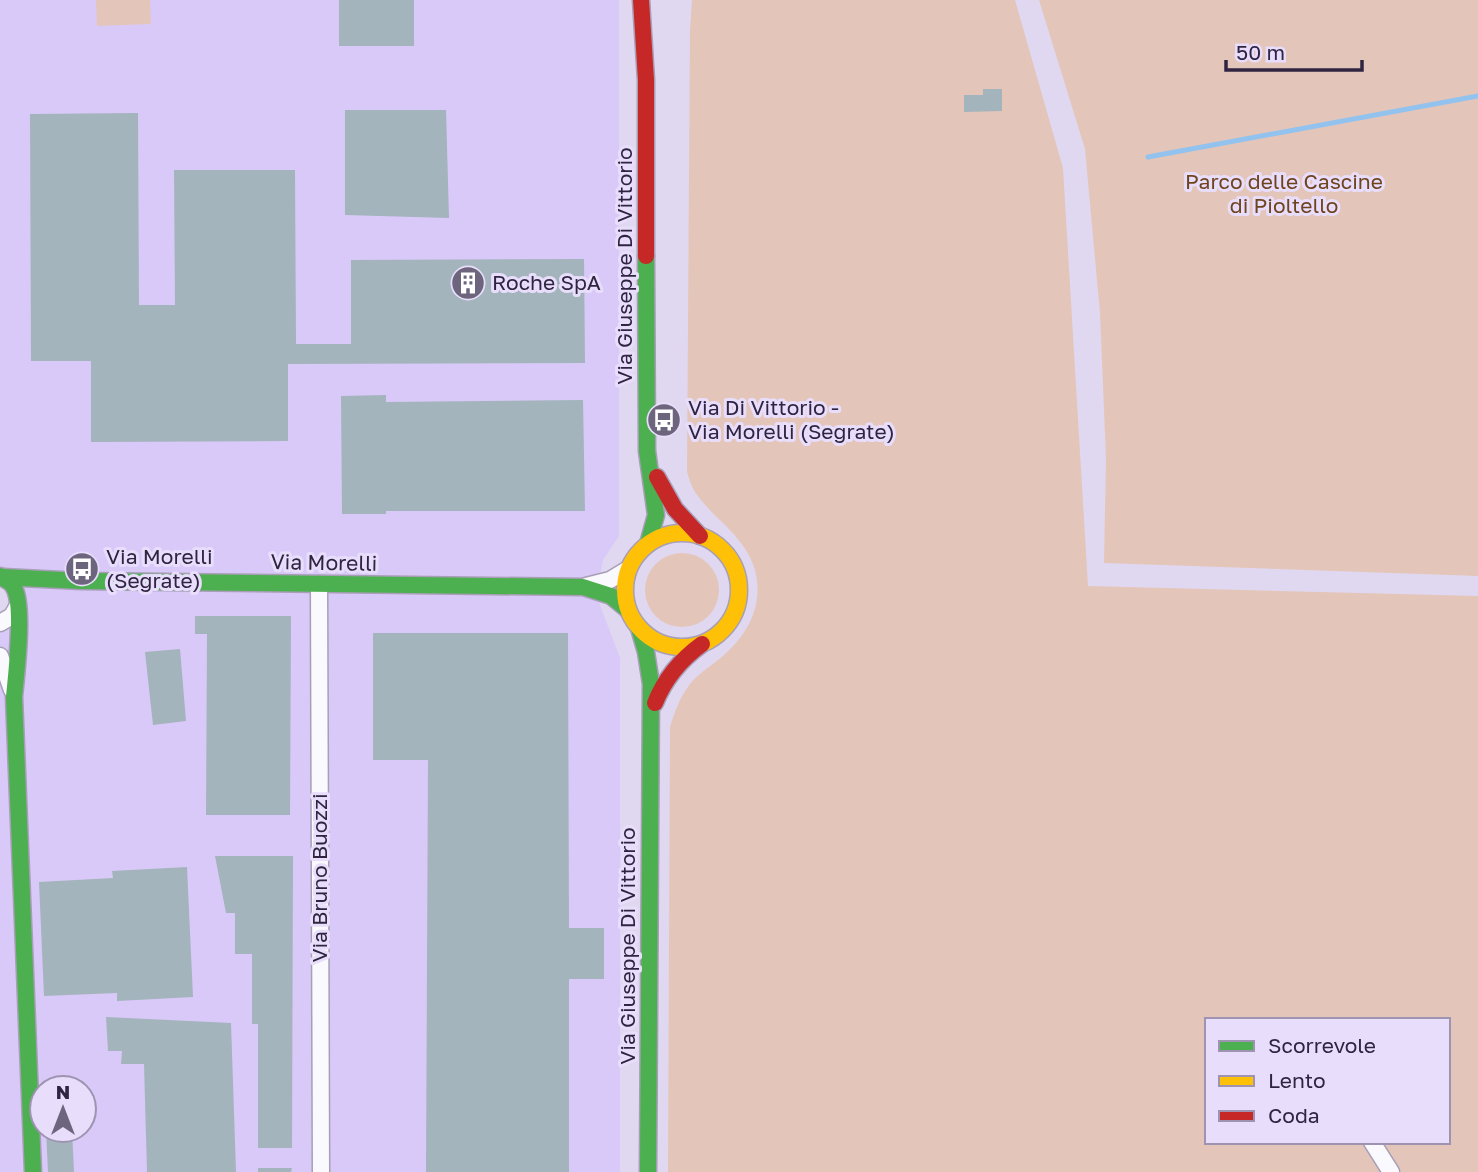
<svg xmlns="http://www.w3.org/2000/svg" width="1478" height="1172" font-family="'Golos Text',sans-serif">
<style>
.built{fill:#d9c9f8;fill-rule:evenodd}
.green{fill:#e4c5ba;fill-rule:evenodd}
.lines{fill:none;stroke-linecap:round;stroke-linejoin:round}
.stream{stroke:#92c3ee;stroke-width:5}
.building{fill:#a3b4bc}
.street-casing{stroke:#a89fb7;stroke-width:19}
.fast-casing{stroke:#a89fb7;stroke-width:19}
.slow-casing{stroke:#a89fb7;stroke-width:19}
.jam-casing{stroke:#a89fb7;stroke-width:19}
.street{stroke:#faf9fd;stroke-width:16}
.fast{stroke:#4caf50;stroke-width:16}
.slow{stroke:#ffc107;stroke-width:16}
.jam{stroke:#c62828;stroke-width:16}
.labels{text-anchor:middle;stroke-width:6;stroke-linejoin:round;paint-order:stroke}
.park-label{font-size:21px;fill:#6f441c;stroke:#e8defc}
.street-label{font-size:21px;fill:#2f2541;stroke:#e8defc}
.poi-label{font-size:21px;fill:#2f2541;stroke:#e8defc;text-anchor:start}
</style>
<rect width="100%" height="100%" fill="#e0d8f0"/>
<path class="built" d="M 0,0 L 619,0 L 619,536 L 603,560 L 598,586 L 600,605 L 620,658 L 620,1172 L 0,1172 L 0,631 L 20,621 L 0,571 ZM 42,1088 L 84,1088 L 84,1130 L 42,1130 Z"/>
<g class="green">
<polygon points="96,0 150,0 151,24 97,26"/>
<path d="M 692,0 L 1015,0 L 1063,168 L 1088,586 L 1478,596 L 1478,1172 L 668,1172 L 670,727 C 675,711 680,697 690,684 C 699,673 712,665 723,656 C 749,633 765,603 754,567 C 743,534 713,519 695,492 C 691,486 689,478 687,472 L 690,30 ZM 1207,1020 L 1448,1020 L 1448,1142 L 1207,1142 Z"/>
<polygon points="1039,0 1478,0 1478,576 1104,563 1106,459 1100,313 1085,149"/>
<circle cx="682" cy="590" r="37"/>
</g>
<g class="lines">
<polyline class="stream" points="1148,157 1478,96"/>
</g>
<g class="building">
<rect x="339" y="0" width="75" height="46"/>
<polygon points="983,89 1002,89 1002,111 964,112 964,95 983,95"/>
<polygon points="345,110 446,110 449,218 345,215"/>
<polygon points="138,113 139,305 175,305 174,170 295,170 296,344 351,344 351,260 584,259 585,363 288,364 288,441 91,442 91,361 31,361 30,114"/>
<polygon points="386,395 386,402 583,400 585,511 386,511 386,514 342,514 341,396"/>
<polygon points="195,616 291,616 290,815 206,815 207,634 195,634"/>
<polygon points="373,633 568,633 569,928 604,928 604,979 569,979 569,1172 426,1172 428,760 373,760"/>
<polygon points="180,649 186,721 153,725 145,652"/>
<polygon points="215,856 293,856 292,1148 258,1148 258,1024 252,1024 252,954 235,954 235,913 226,913"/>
<polygon points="187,867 193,997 117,1001 117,993 44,996 39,882 113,878 112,871"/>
<polygon points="106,1017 231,1023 236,1172 147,1172 144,1064 121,1064 122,1051 108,1051"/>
<polygon points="46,1130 72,1130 74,1172 48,1172"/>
<polygon points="258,1168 292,1168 291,1172 258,1172"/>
</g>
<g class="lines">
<g class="street-casing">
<g id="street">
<polyline points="319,584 321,1172"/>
<polyline points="586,586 610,580 628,569"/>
<polyline points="0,623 12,616 17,607"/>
<polyline points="0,656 12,690"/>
<polyline points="1372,1142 1391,1172"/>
</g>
</g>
<g class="fast-casing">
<g id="fast">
<polyline points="646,256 647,451 656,515 648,544"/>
<path d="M 0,576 C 4,579 11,582 13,586 C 25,603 16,675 14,697 L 33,1172"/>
<polyline points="3,577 81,581 583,587 611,596 628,610"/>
<polyline points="639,628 646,652 651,684 648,1172"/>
</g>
</g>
<g class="slow-casing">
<circle id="slow" cx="682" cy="590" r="57"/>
</g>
<g class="jam-casing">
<g id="jam">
<polyline points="641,0 646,80 646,256"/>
<polyline points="657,477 675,509 700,536"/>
<path d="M 655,703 C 665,678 680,660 702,644"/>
</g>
</g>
<use href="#street" class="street"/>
<use href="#fast" class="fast"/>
<use href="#slow" class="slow"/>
<use href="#jam" class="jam"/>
</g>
<defs>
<g id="building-disc" transform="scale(1.75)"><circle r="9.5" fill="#6d647e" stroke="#e8defc"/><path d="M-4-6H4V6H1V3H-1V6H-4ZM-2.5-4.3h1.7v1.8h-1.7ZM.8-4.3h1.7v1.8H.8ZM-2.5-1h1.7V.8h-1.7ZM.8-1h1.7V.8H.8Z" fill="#fff"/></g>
<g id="bus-disc" transform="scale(1.75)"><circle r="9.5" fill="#6d647e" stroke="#e8defc"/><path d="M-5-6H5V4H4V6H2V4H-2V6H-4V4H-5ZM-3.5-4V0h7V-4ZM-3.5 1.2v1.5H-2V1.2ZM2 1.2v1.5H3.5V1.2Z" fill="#fff"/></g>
</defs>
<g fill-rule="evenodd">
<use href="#building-disc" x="468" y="283"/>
<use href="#bus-disc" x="664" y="420"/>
<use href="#bus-disc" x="82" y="569"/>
</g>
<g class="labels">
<g class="park-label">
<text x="1284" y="189">Parco delle Cascine<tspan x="1284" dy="24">di Pioltello</tspan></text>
</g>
<g class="street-label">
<text transform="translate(625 266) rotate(-90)" y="7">Via Giuseppe Di Vittorio</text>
<text transform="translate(324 563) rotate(1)" y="7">Via Morelli</text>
<text transform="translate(320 878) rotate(-90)" y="7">Via Bruno Buozzi</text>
<text transform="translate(628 946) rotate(-90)" y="7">Via Giuseppe Di Vittorio</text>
</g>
<g class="poi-label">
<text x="492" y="290">Roche SpA</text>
<text x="688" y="415">Via Di Vittorio -<tspan x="688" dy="24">Via Morelli (Segrate)</tspan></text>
<text x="106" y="564">Via Morelli<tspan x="106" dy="24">(Segrate)</tspan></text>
</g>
</g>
<rect x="1205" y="1018" width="245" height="126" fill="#e8defc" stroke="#9e94b1" stroke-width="2"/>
<rect x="1219" y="1041" width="35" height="10" fill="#4caf50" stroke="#9e94b1" stroke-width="2"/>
<text x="1268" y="1053" font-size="21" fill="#2f2541">Scorrevole</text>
<rect x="1219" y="1076" width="35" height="10" fill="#ffc107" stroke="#9e94b1" stroke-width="2"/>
<text x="1268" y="1088" font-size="21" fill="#2f2541">Lento</text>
<rect x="1219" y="1111" width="35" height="10" fill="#c62828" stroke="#9e94b1" stroke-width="2"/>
<text x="1268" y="1123" font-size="21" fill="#2f2541">Coda</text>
<g transform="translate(63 1109)"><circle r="33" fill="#e8defc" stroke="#9e94b1" stroke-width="2"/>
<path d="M0-5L12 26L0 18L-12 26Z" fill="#6d647e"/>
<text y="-10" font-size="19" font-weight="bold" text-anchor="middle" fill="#2f2541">N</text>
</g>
<path d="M1226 60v10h136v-10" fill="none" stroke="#2f2541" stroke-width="3.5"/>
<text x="1236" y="60" font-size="21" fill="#2f2541" stroke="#e8defc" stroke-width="5" paint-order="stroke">50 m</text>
</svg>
